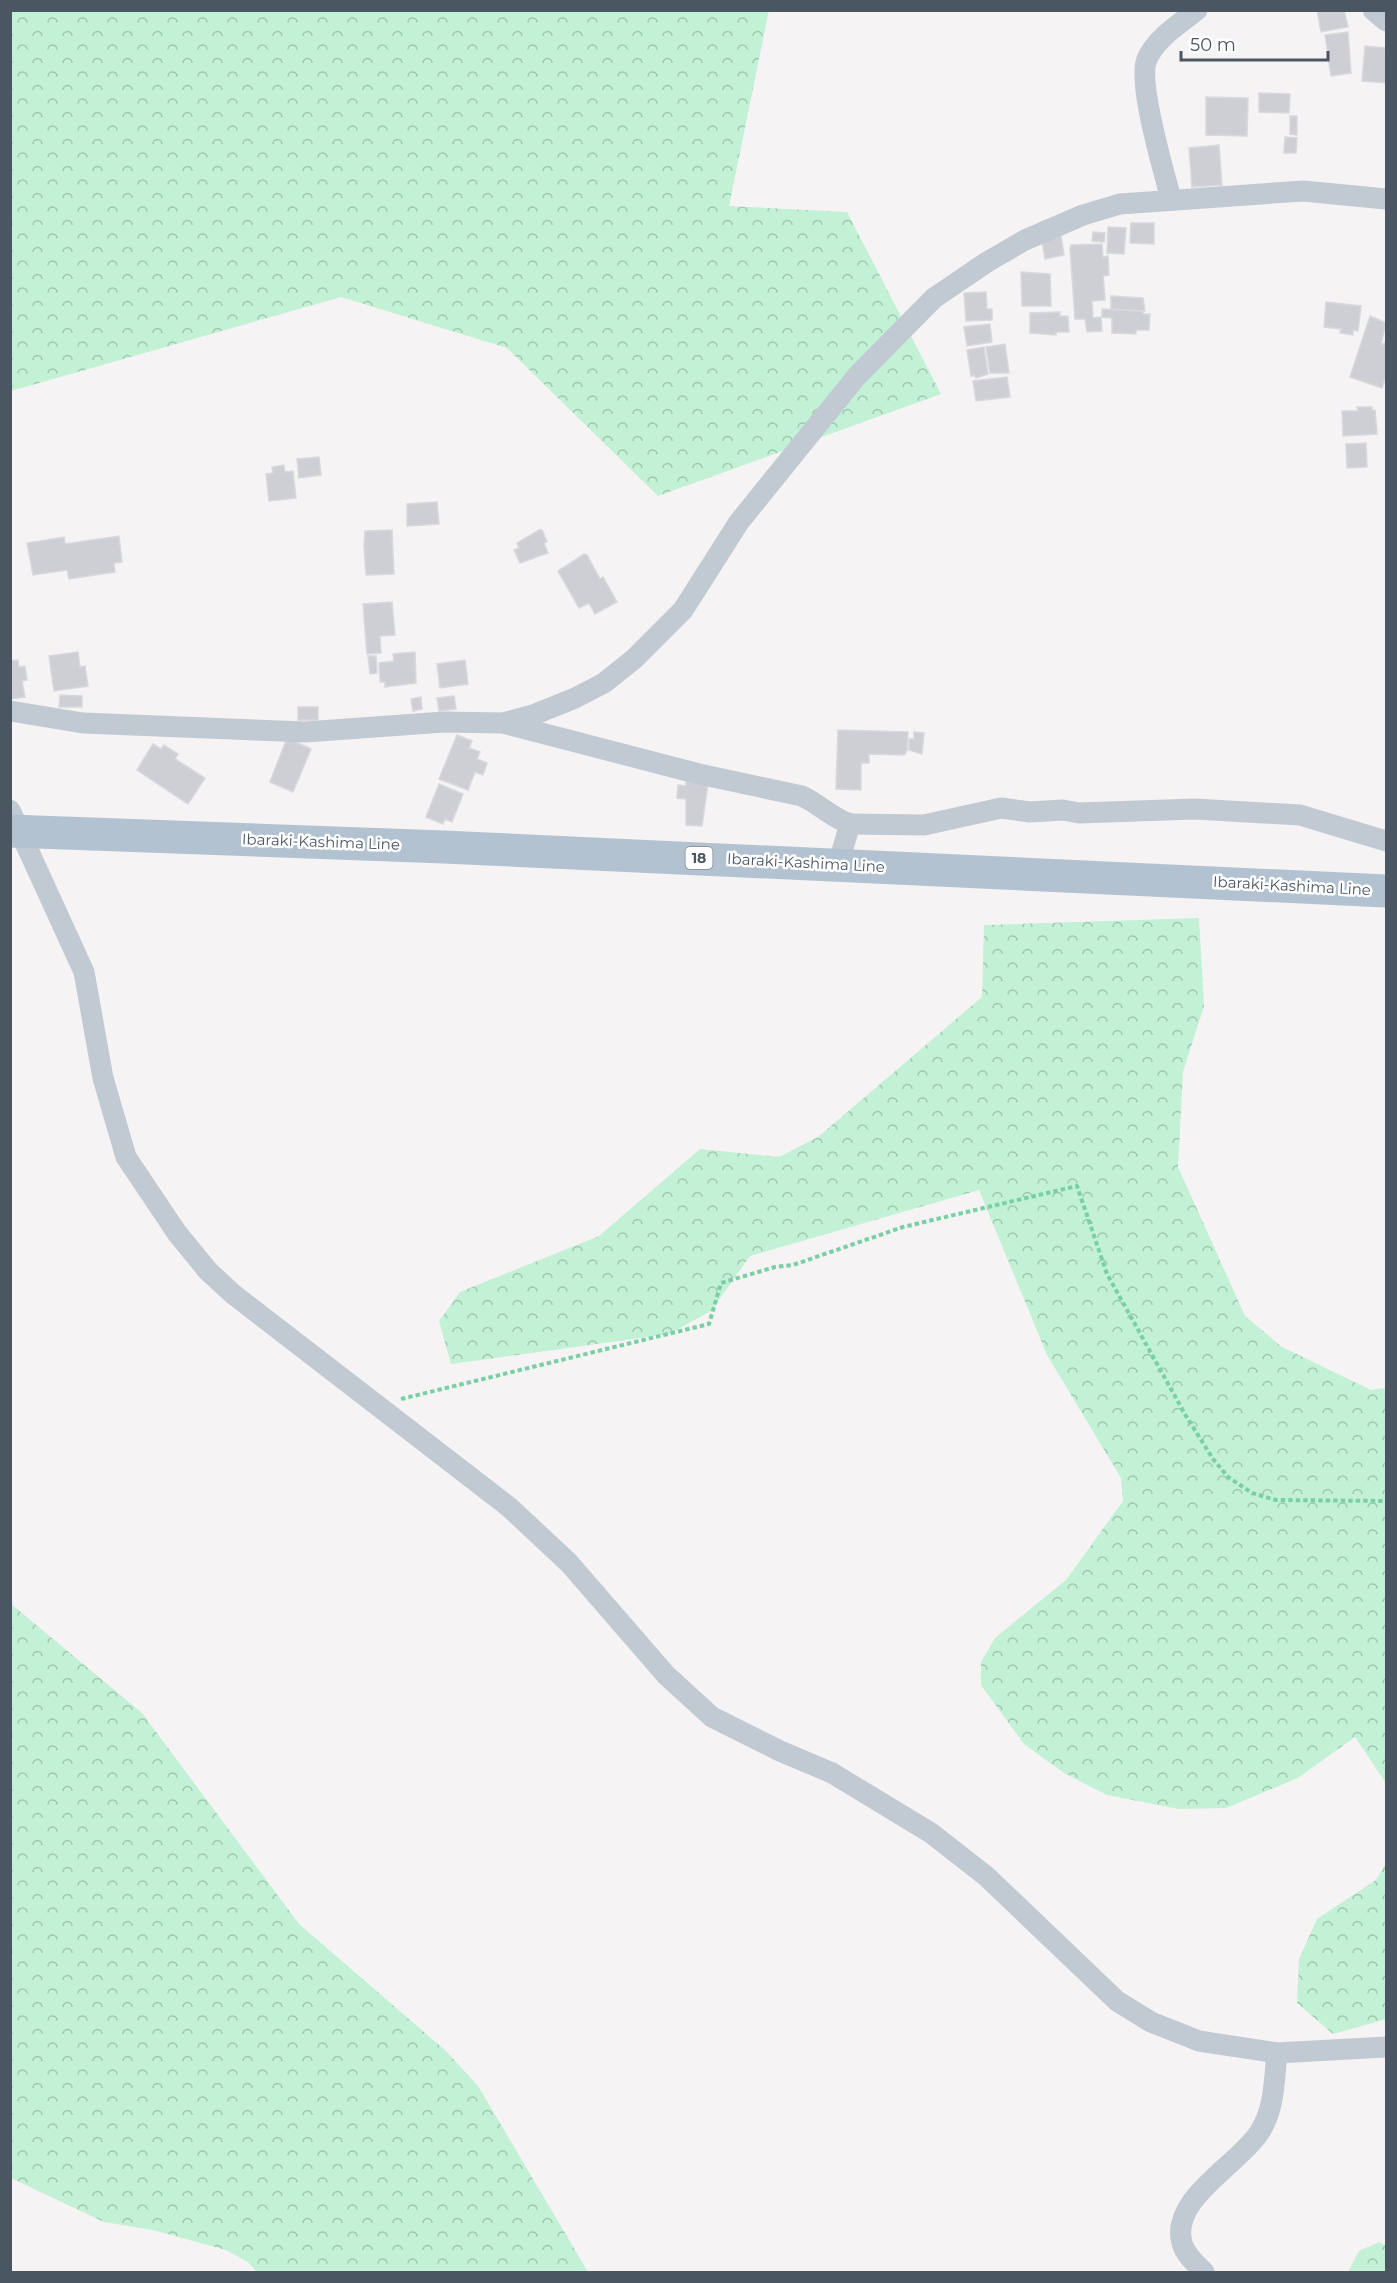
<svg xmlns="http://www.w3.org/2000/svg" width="1397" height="2283" font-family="Montserrat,sans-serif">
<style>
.forest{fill:url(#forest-crowns)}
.building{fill:#cdcfd5;stroke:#d7d9de;stroke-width:1.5}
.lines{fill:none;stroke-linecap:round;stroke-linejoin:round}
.path{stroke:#7ad0a6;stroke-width:4;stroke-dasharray:4.5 3;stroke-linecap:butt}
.street{stroke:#c1cad2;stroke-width:21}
.primary{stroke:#b3c2d1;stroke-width:33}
.labels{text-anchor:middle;stroke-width:5;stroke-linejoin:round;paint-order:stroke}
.shield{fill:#fff;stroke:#808990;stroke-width:1.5}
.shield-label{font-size:14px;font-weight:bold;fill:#4a5661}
.street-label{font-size:15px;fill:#4a5661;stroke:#fff}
</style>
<defs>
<pattern id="forest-crowns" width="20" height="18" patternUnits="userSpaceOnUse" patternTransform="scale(1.5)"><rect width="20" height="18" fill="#c3f1d5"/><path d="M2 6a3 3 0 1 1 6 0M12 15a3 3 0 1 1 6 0" fill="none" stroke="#a0c6b0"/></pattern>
</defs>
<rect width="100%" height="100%" fill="#f5f3f3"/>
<g class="forest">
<polygon points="769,10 729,206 847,212 941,394 658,496 507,348 341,297 11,391 11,11"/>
<polygon points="1199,918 1204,1006 1183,1072 1178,1167 1245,1316 1282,1347 1371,1390 1386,1388 1386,1783 1355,1737 1298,1778 1226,1808 1179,1809 1107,1795 1064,1773 1024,1744 981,1685 981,1662 995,1638 1066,1580 1123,1501 1121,1478 1047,1355 979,1190 750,1256 711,1311 669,1334 451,1364 439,1321 460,1292 599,1236 700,1149 779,1157 818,1137 982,997 984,925"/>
<polygon points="11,1604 142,1713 299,1924 446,2051 478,2086 588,2272 257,2272 248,2262 226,2250 153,2230 104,2222 11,2178"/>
<polygon points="1386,1863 1386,2019 1333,2034 1297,2003 1299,1959 1317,1919 1376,1880"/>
<polygon points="1379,2242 1386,2246 1386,2272 1348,2272 1359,2251"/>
</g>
<g class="building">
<polygon points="1317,10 1344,10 1348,27 1321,32"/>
<polygon points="1348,32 1351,73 1331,76 1325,35"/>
<polygon points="1365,46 1386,48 1386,83 1362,81"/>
<polygon points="1259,93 1290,94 1289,113 1259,112"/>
<polygon points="1206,97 1248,98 1247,136 1206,135"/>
<polygon points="1290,116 1297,116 1297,135 1290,134"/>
<polygon points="1285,137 1297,138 1296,153 1284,153"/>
<polygon points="1219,145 1222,185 1192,187 1189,148"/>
<polygon points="1131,223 1154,223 1154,244 1130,243"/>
<polygon points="1108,227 1126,228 1124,254 1107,253"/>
<polygon points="1093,232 1105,233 1104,242 1092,241"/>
<polygon points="1061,236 1064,255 1045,259 1042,240"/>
<polygon points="1102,244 1103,257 1108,256 1109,275 1103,276 1105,300 1092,301 1093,318 1101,317 1102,331 1087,332 1085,319 1075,319 1070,248 1071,245"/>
<polygon points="1021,272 1050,274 1051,306 1022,306"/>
<polygon points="986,292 987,309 992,309 992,320 966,321 964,293"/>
<polygon points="1111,296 1143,298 1145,311 1111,309"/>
<polygon points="1326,302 1361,306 1358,331 1353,330 1353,335 1340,333 1341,329 1324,327"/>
<polygon points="1102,309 1143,311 1143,314 1150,314 1149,330 1136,330 1136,334 1112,333 1112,318 1102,317"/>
<polygon points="1060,312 1060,316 1068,316 1069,332 1056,332 1056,335 1030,333 1030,313"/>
<polygon points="1370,316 1386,323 1381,345 1386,342 1386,376 1382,388 1350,377"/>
<polygon points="990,324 992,342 967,346 964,327"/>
<polygon points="1005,344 1009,373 990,373 986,347"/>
<polygon points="984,347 988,374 976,378 975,376 971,376 967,350"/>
<polygon points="1007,377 1010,397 976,401 973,381"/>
<polygon points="1357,407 1372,407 1372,410 1375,410 1377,434 1343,436 1342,411 1358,411"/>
<polygon points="1366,443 1367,467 1347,468 1346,444"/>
<polygon points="319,457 321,475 299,478 297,459"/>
<polygon points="284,465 285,472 293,471 296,498 269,501 266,474 273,473 272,467"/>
<polygon points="437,502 439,524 407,526 407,504"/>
<polygon points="392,530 394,574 366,575 364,546 365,531"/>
<polygon points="539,530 542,530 547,542 544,543 548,553 520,563 514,550 519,548 517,543"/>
<polygon points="119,536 122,562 114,563 115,572 69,579 67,570 33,575 27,543 64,537 65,544"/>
<polygon points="584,554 587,555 600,579 603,577 617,602 595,614 589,603 579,608 558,571"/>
<polygon points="392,602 395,635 380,636 381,653 367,654 363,604"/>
<polygon points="78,652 80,667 85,666 88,686 54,691 49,656"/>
<polygon points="415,652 416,683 385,687 385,682 380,682 379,663 394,661 393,654"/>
<polygon points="368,656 376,656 377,673 370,674"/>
<polygon points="18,660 19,667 25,666 27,680 22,681 25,697 10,699 10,661"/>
<polygon points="465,660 468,684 440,688 437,664"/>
<polygon points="60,695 82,696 82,707 59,707"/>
<polygon points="454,696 456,709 439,711 437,698"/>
<polygon points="421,697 422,709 413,711 411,699"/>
<rect x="298" y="707" width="20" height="13"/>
<polygon points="838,730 908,732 907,751 904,755 869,754 869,763 861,763 861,790 836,789"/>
<polygon points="914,732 924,733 922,754 909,750 909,739 914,739"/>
<polygon points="457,735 472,741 469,748 480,752 477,759 487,763 483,775 475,772 468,790 439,779"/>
<polygon points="287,738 311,749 293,792 270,782"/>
<polygon points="153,744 161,749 164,745 178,754 175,759 205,778 188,804 137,770"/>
<polygon points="686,782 708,784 702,826 686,825 686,799 677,798 678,785 686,786"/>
<polygon points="439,784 463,794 452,822 445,819 443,824 426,817"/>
</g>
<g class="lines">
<polyline class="path" points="401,1399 709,1324 721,1283 775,1267 793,1265 903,1227 1077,1186 1107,1274 1186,1416 1213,1459 1228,1477 1252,1493 1276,1500 1386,1501"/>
<g class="street">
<polyline points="1373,10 1386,21"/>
<path d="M 1171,199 C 1164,172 1137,82 1147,59 C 1156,38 1180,24 1197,10"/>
<path d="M 10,711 L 83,723 L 305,732 L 444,722 L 503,723 L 699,774 L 802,796 C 819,804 832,818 850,824 L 838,865"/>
<polyline points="503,723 533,715 575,698 604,683 634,659 683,610 739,522 857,376 934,298 987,262 1025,240 1083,215 1120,204 1303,191 1386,199"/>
<polyline points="10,810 84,972 103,1078 126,1157 177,1233 208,1271 233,1294 509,1507 569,1563 666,1675 712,1717 780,1751 832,1773 931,1833 986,1876 1117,2001 1151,2022 1199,2041 1277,2053 1386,2047"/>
<polyline points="850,824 924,825 1001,808 1030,812 1063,810 1079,813 1195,809 1300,815 1386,841"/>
<path d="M 1204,2272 C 1196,2264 1185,2255 1182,2243 C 1170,2199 1237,2166 1259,2133 C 1275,2109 1274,2080 1277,2053"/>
</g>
<polyline class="primary" points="10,831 444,847 1386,891"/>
</g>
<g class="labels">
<rect class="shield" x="685.5" y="847" width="27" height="22" rx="4.5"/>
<g class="shield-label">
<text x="699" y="863">18</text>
</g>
<g class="street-label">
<text transform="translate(321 842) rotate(2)" y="5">Ibaraki-Kashima Line</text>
<text transform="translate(806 863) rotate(3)" y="5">Ibaraki-Kashima Line</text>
<text transform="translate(1292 886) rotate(3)" y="5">Ibaraki-Kashima Line</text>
</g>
</g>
<rect width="1397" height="2283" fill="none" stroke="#4a5661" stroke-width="24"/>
<path d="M1181 51v9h147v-9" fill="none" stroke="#4a5661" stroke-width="3"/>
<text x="1190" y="51" font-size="18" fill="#4a5661" stroke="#ffffff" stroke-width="4.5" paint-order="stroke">50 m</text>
</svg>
